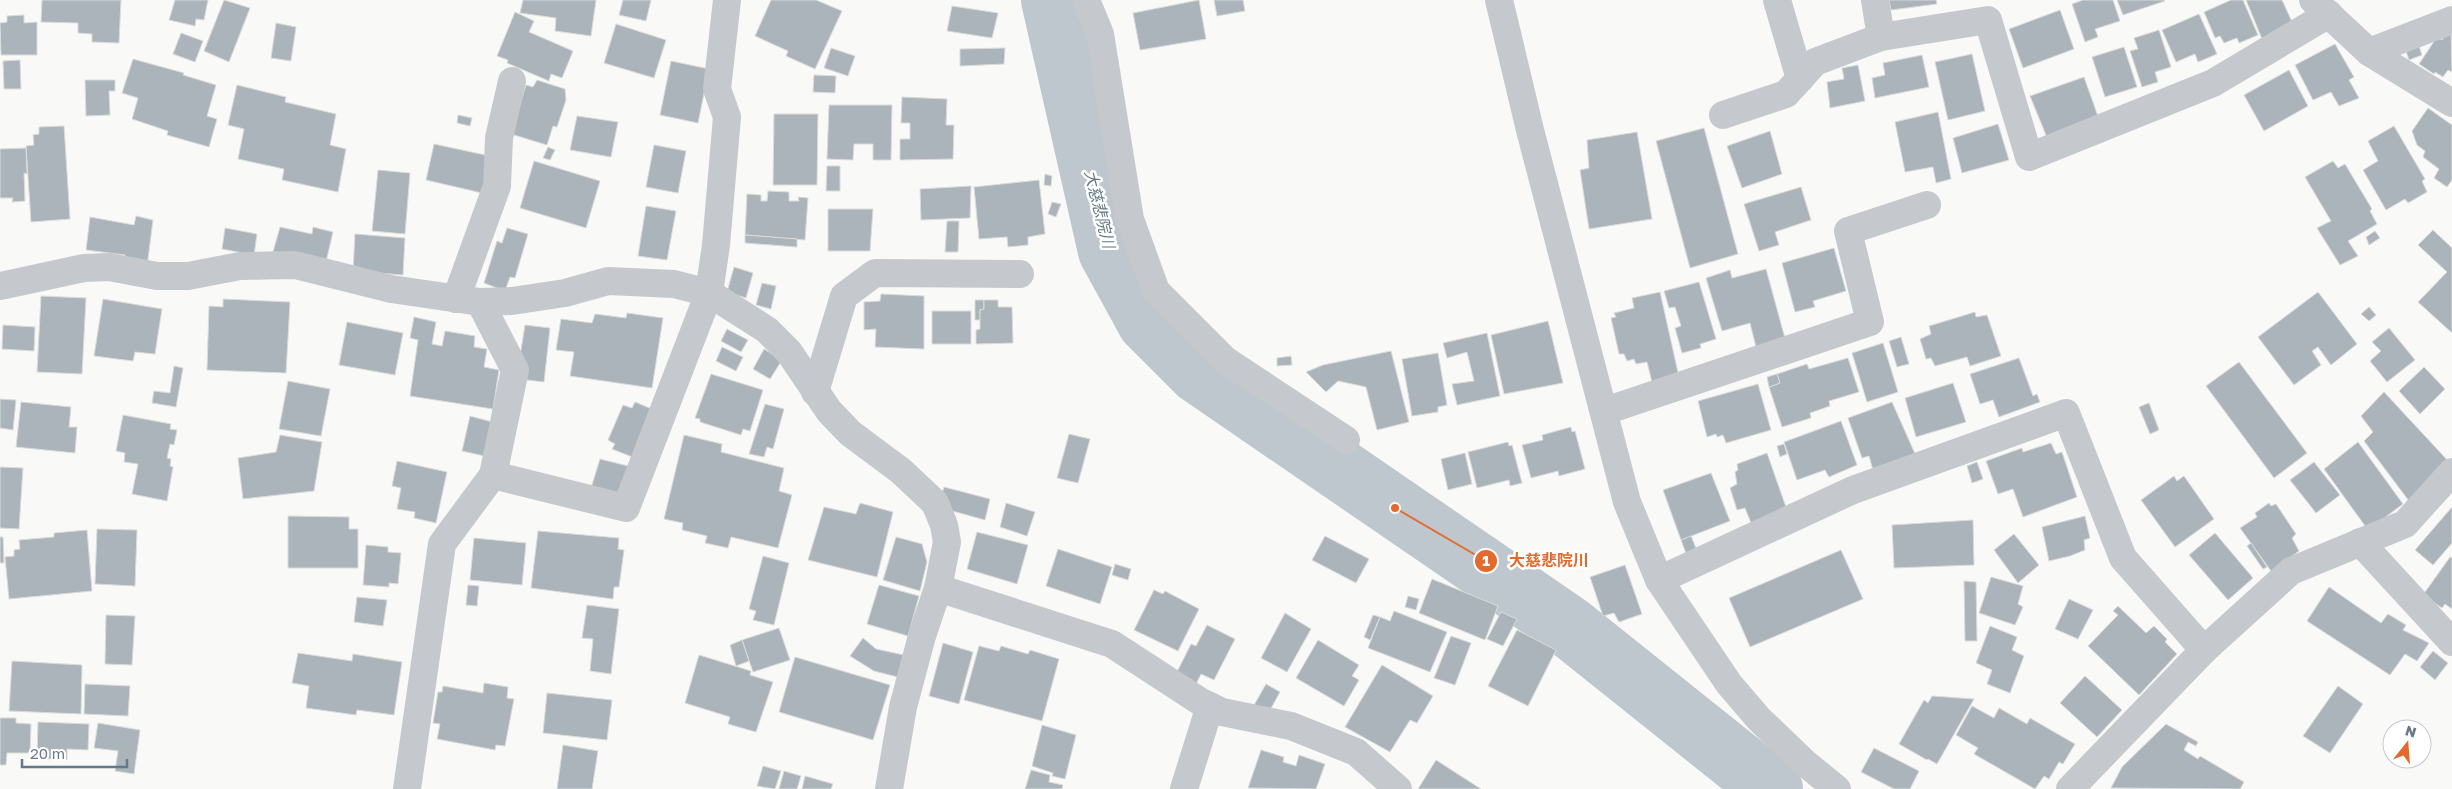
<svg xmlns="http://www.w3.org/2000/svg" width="2452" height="789" font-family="'Golos Text','Noto Sans JP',sans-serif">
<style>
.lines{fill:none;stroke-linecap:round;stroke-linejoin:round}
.river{stroke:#bdc7cd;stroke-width:62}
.building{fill:#abb3bb;stroke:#dbdcda}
.minor{stroke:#c5c9cd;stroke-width:28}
.labels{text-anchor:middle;stroke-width:5;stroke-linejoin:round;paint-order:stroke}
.water-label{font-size:16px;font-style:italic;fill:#647883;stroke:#fff}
.leader{fill:none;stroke:#e5692c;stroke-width:2}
.callout-dot{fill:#e5692c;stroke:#fff;stroke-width:2}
.mark-label{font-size:15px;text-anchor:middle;font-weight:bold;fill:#fff}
.callout-label{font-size:16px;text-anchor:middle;font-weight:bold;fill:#e5692c;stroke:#fff;stroke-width:5;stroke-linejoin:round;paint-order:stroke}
</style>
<rect width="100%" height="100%" fill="#f9faf7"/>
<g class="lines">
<polyline class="river" points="1052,0 1109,251 1148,322 1199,373 1568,626 1772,789"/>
</g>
<g class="building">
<polygon points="42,0 121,0 119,43 92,42 92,34 78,33 78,23 41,22"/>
<polygon points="175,0 208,0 204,20 196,19 195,26 169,20"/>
<polygon points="224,0 250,8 229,62 204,51"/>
<polygon points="523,0 596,0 591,36 555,31 556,18 520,13"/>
<polygon points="623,0 651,0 646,21 619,15"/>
<polygon points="771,0 816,0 842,11 815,69 786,56 788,51 755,36"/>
<polygon points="1199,0 1206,39 1140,50 1133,13"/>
<polygon points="1214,0 1243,0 1245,11 1217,16"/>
<polygon points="1889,0 1936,0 1937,4 1891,10"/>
<polygon points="2083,0 2113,0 2120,21 2095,29 2098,37 2085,42 2072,4"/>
<polygon points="2117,0 2164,0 2165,1 2123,15"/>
<polygon points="2231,0 2243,0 2258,35 2239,43 2237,38 2224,43 2220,36 2215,38 2204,12"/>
<polygon points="2246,0 2282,0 2294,26 2262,39"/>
<polygon points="952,6 998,13 992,38 947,31"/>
<polygon points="2060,10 2074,49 2023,68 2009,29"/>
<polygon points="515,12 534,21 529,32 573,51 562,78 551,74 549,81 507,63 508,60 497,56"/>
<polygon points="2199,14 2217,54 2198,62 2195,54 2176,62 2162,30"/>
<polygon points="24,15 24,23 37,22 37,55 1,55 0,23 7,22 7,16"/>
<polygon points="276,23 296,27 291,61 271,58"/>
<polygon points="616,24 666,40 654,78 604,63"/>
<polygon points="2451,28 2452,72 2448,70 2443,77 2435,72 2434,74 2419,64 2437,37 2442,40"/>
<polygon points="2159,30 2171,67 2155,72 2158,82 2142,87 2130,51 2138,49 2134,38"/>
<polygon points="181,33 203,41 195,62 173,54"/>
<polygon points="2335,44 2354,77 2349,80 2359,98 2339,106 2331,92 2313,100 2295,65"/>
<polygon points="2419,46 2422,55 2409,60 2406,51"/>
<polygon points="2124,47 2137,87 2105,97 2092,57"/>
<polygon points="831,48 855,56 848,76 824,68"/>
<polygon points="1005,48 1004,64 960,66 960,49"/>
<polygon points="1972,54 1985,111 1948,120 1935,62"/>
<polygon points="1922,55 1929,87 1875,98 1872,78 1885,75 1883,63"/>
<polygon points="133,59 184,73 183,75 216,85 207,116 217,119 209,147 167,135 168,131 132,119 138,98 122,93"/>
<polygon points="20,60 21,89 4,89 3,61"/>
<polygon points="671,61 709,69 698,123 660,115"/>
<polygon points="1858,65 1865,101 1830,108 1827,82 1844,79 1842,68"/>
<polygon points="2289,70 2308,106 2264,131 2244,95"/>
<polygon points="814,75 836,76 835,93 813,92"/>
<polygon points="2084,77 2100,122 2048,140 2030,96"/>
<polygon points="85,80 115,80 115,91 109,91 110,115 86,116"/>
<polygon points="537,80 565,89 566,100 557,127 553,126 547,145 511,134 526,85 533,87"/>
<polygon points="237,85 286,97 285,102 336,114 330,145 346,149 338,192 282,180 284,169 238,159 244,129 228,125"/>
<polygon points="902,97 947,99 946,125 954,125 953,159 900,160 900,139 910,139 910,123 901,123"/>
<polygon points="829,105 892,105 891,160 873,160 873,144 854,144 853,160 827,159"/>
<polygon points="2428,108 2452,125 2452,180 2447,187 2434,178 2439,169 2423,157 2425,151 2417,145 2412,131"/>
<polygon points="1938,112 1951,179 1936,183 1933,167 1905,172 1895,122"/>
<polygon points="774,114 818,114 817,185 773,185"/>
<polygon points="458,115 472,118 470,126 457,123"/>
<polygon points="577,116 618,122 611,157 570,150"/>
<polygon points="1998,124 2009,160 1962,173 1953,138"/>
<polygon points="64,126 70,219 31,222 26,146 34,145 33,135 39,134 39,127"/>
<polygon points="2394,126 2425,179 2422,181 2427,192 2408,203 2405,199 2386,210 2363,170 2378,161 2368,141"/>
<polygon points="1704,128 1738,254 1690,268 1656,141"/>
<polygon points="1770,131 1782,174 1742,188 1727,146"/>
<polygon points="1637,132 1652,219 1589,229 1580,170 1589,168 1587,140"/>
<polygon points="434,144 490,156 482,193 426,180"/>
<polygon points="654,145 686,151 678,193 646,187"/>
<polygon points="548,147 555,150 550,160 543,158"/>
<polygon points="26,148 27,174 24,173 25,201 12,202 13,198 0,198 0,149"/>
<polygon points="534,161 600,181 586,228 520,208"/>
<polygon points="2333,161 2338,168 2345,164 2372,209 2370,211 2377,224 2348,241 2358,256 2340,265 2317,228 2331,221 2305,177"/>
<polygon points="827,166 840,166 840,191 826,191"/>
<polygon points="378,170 410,173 405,234 372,231"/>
<polygon points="1045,174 1052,176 1051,186 1044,185"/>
<polygon points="1039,180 1045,234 1028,237 1028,245 1008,247 1007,237 979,239 974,187"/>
<polygon points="971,186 970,218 921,220 920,189"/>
<polygon points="1801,187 1811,220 1775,232 1779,245 1759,251 1744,204"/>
<polygon points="768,191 789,192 789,201 799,201 798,197 808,198 805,240 745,235 747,194 761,195 761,201 767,201"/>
<polygon points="1052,202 1061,204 1056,217 1048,214"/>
<polygon points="646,206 676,211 667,260 638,256"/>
<polygon points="828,209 873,209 870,251 828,251"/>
<polygon points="136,216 153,220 147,267 124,264 125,255 86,250 90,217 134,225"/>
<polygon points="947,221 959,221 958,252 945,252"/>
<polygon points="280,227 312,234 313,227 333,232 326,262 273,252"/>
<polygon points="225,228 257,234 254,255 222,249"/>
<polygon points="507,228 528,234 515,278 510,277 505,291 484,283 497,241 502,243"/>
<polygon points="2433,230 2452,248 2452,333 2418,302 2447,272 2418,245"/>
<polygon points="2375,231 2380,238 2369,245 2366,237"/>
<polygon points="355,234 405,238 403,275 353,271"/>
<polygon points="745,235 797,239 797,247 745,243"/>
<polygon points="1834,248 1846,291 1813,301 1815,307 1795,312 1782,263"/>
<polygon points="734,267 753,273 746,298 727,292"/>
<polygon points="1766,269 1786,342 1757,351 1750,323 1722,331 1706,278 1730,270 1732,278"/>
<polygon points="1699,282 1716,339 1700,344 1701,348 1682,353 1675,328 1681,326 1675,307 1669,308 1664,291"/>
<polygon points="762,283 776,286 771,309 756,305"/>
<polygon points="1660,292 1679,377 1652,382 1647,362 1636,364 1634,359 1627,361 1624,354 1619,354 1611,318 1616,317 1614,313 1634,308 1632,298"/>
<polygon points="2318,292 2357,344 2331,365 2318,347 2312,351 2321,365 2294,385 2258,337"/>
<polygon points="881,294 924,296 924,349 875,347 876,329 864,330 864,302 880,301"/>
<polygon points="41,296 86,298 82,374 37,372"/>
<polygon points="103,299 162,309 155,354 135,352 133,361 94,356"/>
<polygon points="223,299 290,302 286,373 207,370 209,306 223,307"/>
<polygon points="975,300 984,300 984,309 980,310 980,320 975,320"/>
<polygon points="984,300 998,300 998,307 1012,307 1013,343 976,344 976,330 980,329 980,310 984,309"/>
<polygon points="2369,307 2376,315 2369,321 2361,314"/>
<rect x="932" y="311" width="39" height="33"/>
<polygon points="1975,312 1976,317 1987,315 2001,356 1970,366 1967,357 1935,366 1931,358 1926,359 1920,339 1931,334 1929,326"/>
<polygon points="627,313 663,318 652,388 570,376 574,352 556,350 561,319 592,323 595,314 626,318"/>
<polygon points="414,317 436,322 432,344 442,346 445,331 475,336 474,347 487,349 484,367 499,370 493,409 410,396 418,340 410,338"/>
<polygon points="1548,321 1563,383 1504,394 1491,335"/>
<polygon points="347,322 403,333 395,375 339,365"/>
<polygon points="3,325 35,327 34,351 2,349"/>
<polygon points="525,325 550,328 544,382 527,380 520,356"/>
<polygon points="2389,328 2415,360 2387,382 2370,361 2381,351 2372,342"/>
<polygon points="727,329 748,340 741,352 721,341"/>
<polygon points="1487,333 1500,396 1457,405 1452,384 1474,381 1467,352 1447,358 1443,343"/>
<polygon points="1901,337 1909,364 1897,367 1889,341"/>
<polygon points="1883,343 1898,392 1867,402 1852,353"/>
<polygon points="722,347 743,357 736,371 716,361"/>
<polygon points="764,349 782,360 770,379 753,369"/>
<polygon points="1391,351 1409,422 1377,430 1366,387 1338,381 1326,392 1306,372 1323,365"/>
<polygon points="1438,353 1447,405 1438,407 1438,412 1412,416 1402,359"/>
<polygon points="1291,356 1292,365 1277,366 1277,358"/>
<polygon points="1848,358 1859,392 1829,401 1830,406 1810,413 1811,418 1782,427 1769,387 1780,383 1777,374 1807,364 1809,369"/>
<polygon points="2019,358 2033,396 2037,394 2040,402 1999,417 1993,400 1980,404 1970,374"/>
<polygon points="2239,362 2307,453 2274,478 2206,386"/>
<polygon points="174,366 183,368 176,407 152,403 154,391 170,393"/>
<polygon points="2424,367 2445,389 2420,414 2399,391"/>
<polygon points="711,374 763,390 750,431 743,429 741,435 700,422 700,419 695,418"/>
<polygon points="1777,374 1780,383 1769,387 1767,377"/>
<polygon points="288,381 330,389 321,436 279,429"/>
<polygon points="1953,383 1966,422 1916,437 1905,398"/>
<polygon points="1758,384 1771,430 1726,443 1723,435 1717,437 1716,434 1707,437 1698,401"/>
<polygon points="2384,392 2450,463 2409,501 2364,441 2373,432 2361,416"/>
<polygon points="0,399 16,400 13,430 0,428"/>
<polygon points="21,402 71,407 69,427 77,427 75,453 16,447"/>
<polygon points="635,402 659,412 640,460 612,449 615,444 608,440 623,405 632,408"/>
<polygon points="1892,402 1916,456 1873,470 1869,456 1862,458 1848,418"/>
<polygon points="2149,403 2159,430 2150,434 2139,407"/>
<polygon points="765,404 784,409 773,449 767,447 764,457 749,454"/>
<polygon points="123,415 171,424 170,429 177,430 174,445 170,444 167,458 171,459 170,466 173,467 167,501 132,494 138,464 124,462 125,453 116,451"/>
<polygon points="470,416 496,423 489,457 462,451"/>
<polygon points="1841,421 1857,465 1829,477 1825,470 1797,480 1784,442"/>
<polygon points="1571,427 1572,432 1575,431 1585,469 1559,476 1558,471 1531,478 1522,445 1543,440 1542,435"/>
<polygon points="1069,434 1090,439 1078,483 1057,478"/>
<polygon points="280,435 322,442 314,491 243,499 238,458 276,452"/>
<polygon points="684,435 722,444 721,452 784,468 779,491 792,495 778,548 731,537 728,548 705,543 707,536 682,530 683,523 664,519"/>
<polygon points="1508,442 1509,446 1512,445 1522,483 1510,486 1509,480 1477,488 1468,452"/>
<polygon points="2358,442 2403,504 2368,530 2324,469"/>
<polygon points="2051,443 2056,454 2062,452 2077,497 2023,517 2013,489 1998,494 1986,461 2022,448 2023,452"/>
<polygon points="1784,444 1787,454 1780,457 1777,446"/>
<polygon points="1465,453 1472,484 1448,490 1441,459"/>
<polygon points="1767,453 1787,510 1751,523 1745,508 1737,510 1730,488 1737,484 1735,472 1738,470 1737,464"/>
<polygon points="600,459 632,467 624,498 591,488"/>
<polygon points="397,461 447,472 436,523 414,518 415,512 397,509 401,488 392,486"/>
<polygon points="1977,462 1983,479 1972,483 1967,466"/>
<polygon points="2314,462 2340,495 2316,513 2290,480"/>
<polygon points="0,467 23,468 19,529 0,528"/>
<polygon points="1711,473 1730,521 1681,540 1663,490"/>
<polygon points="2174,476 2177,481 2184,476 2214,519 2175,547 2141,500"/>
<polygon points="944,487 990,499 985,520 938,507"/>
<polygon points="860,503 893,512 877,577 808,560 824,507 856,514"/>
<polygon points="1006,503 1035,512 1027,536 1000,527"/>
<polygon points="2269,503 2271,506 2276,504 2296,534 2292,538 2299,551 2271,571 2240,528 2257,517 2255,513"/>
<polygon points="2452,507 2452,543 2433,565 2415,550"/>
<polygon points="288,516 349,517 349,529 358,529 358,568 288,568"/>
<polygon points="2085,516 2090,538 2084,540 2085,550 2070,556 2049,561 2042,527"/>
<polygon points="1973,520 1974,565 1894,568 1892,525"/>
<polygon points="97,529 137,530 135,586 95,584"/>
<polygon points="87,530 92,591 9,599 5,557 14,556 14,550 20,549 19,540 54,537 54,533"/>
<polygon points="538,531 619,538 618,549 624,550 619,587 614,587 613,599 531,588"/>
<polygon points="977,532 1028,545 1017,584 967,569"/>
<polygon points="2215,533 2253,578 2228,600 2189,555"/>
<polygon points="2014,534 2039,565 2018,583 1994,550"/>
<polygon points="1325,536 1369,559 1356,583 1312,560"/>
<polygon points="1691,536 1698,553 1688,559 1681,540"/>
<polygon points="0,537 3,537 4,563 0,563"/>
<polygon points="896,537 922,544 927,562 920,591 883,580"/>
<polygon points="474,538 526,543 522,585 470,580"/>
<polygon points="2251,543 2267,567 2263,569 2247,546"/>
<polygon points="366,545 388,547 388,552 401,553 398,584 389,583 389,587 363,585"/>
<polygon points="1058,549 1112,567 1100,604 1046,586"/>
<polygon points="1841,550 1863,599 1750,647 1729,598"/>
<polygon points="763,556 789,563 774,625 753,620 756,611 749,609"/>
<polygon points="2450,557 2452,558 2452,609 2445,604 2442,608 2423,595"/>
<polygon points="1115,564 1131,569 1128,580 1112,575"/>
<polygon points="1625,565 1642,614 1619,622 1614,613 1603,616 1590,577"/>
<polygon points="1991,577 2023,586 2018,604 2023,607 2015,625 1979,613"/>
<polygon points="1432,579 1498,606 1485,640 1419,613"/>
<polygon points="1964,581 1976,582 1977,641 1965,641"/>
<polygon points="468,585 479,586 477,606 466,605"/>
<polygon points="879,585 919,596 908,636 867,624"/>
<polygon points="2329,587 2381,623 2388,614 2406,625 2403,630 2429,643 2417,661 2405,654 2390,675 2307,621"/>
<polygon points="1154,590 1163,594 1165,591 1199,609 1178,651 1134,630"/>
<polygon points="1408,596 1419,599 1416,610 1405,607"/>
<polygon points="357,597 387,600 383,626 354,622"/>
<polygon points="2069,599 2093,610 2078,639 2055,629"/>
<polygon points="587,605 619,609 611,674 590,671 593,639 582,638"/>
<polygon points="2118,606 2146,633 2154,626 2167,639 2165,642 2177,654 2139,695 2088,646 2118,615 2113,611"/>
<polygon points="1394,611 1447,632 1430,672 1368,648 1380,617 1390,621"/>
<polygon points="1501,612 1517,619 1503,646 1487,639"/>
<polygon points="1285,613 1311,629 1287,672 1261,658"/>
<polygon points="106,615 135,616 132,665 105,664"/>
<polygon points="1373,615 1380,617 1370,640 1364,637"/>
<polygon points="1207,625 1235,639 1214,680 1201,674 1196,684 1176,674 1191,644 1196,646"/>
<polygon points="1990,626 2017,637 2012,650 2024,656 2010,693 1987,684 1992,670 1976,663"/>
<polygon points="779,628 790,660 753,672 742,640"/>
<polygon points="1517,630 1556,650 1528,706 1488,686"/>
<polygon points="1451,636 1471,643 1455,685 1434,678"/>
<polygon points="863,638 876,649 904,655 898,677 874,671 850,656"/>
<polygon points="742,640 749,661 736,666 730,645"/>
<polygon points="1318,640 1359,665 1352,676 1359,680 1344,706 1296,678"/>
<polygon points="943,643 973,652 959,704 929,696"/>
<polygon points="979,646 999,651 1001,646 1028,654 1030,650 1059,659 1042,721 964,700"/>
<polygon points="2433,651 2448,663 2435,680 2420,667"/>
<polygon points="298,653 352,661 353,654 402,662 394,715 357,710 356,715 306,708 309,686 292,683"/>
<polygon points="699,655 751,671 750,675 773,682 756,732 728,724 730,717 685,703"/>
<polygon points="795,657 890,685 873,740 779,712"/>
<polygon points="12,661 82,665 81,714 9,711"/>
<polygon points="1382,665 1433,696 1417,723 1410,720 1390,752 1345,727"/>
<polygon points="2085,676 2122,710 2097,737 2060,703"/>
<polygon points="484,683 508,687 507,698 514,699 505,746 496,745 495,750 437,739 440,724 433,723 438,692 442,692 443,686 483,693"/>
<polygon points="85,684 130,686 128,716 84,714"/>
<polygon points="1266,684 1280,692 1268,714 1253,707"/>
<polygon points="2338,686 2363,704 2330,753 2303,736"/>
<polygon points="547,693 612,700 607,740 543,733"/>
<polygon points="1932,696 1974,699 1937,764 1928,759 1927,760 1899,744 1924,700 1928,703"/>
<polygon points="1972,706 1994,718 1999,708 2027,724 2030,718 2075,744 2063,764 2059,762 2049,779 2044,776 2035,789 1974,754 1978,748 1956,735"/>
<polygon points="0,718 16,718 16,723 31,724 30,753 7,753 6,765 0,765"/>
<polygon points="38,722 89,724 88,750 67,749 67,760 37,758"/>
<polygon points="98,723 140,730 134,774 115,771 118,751 94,748"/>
<polygon points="2166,724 2198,742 2196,746 2188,742 2184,750 2198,759 2200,756 2244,782 2240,789 2111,788 2122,767"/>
<polygon points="1042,725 1076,735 1065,779 1052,776 1053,773 1032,766"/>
<polygon points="563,745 598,751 592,789 557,789"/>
<polygon points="1874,748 1919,771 1910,789 1894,789 1861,772"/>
<polygon points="1261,750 1284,757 1283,762 1296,766 1299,755 1325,764 1316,789 1248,788"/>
<polygon points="1436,760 1481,789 1418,789"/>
<polygon points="763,766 781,771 775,789 757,786"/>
<polygon points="1031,770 1050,775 1049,782 1063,785 1062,789 1025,789"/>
<polygon points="784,771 801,776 797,789 779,789"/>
<polygon points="805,776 833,784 831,789 802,789"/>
</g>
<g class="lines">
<g class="minor">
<polyline points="1086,0 1100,34 1130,219 1156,291 1225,360 1346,440"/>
<polyline points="1499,0 1530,130 1627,502 1659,580 1729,684 1759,719 1805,763 1837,789"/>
<polyline points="1777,0 1800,79"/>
<polyline points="1875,0 1881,37"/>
<polyline points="2313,0 2369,52 2452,103"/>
<polyline points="2369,52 2452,20"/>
<polyline points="1723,115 1786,94 1815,62 1881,37 1988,20 2029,157 2213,83 2329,14"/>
<polyline points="0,286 84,268 109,267 157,276 188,276 240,266 295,265 391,289 480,302 512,301 565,293 608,281 674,284 709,293 767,330 789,352 829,411 850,433 901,471 935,503 944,525 947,542 938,588 922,636 903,707 889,789"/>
<polyline points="456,299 497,186 499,138 512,81"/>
<polyline points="815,392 844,296 875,273 1020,274"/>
<polyline points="1605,411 1870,322 1848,231 1927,205"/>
<polyline points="493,475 626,508 709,293 716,245 727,117 717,89 727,0"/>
<polyline points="2360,542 2452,642"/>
<polyline points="1659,580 1853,490 2066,413 2123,558 2204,650"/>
<polyline points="938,588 1112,644 1201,702 1222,712 1291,726 1356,752 1398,789"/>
<polyline points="407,789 442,544 493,475 515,370 480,302"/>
<polyline points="1184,789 1210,706"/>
<polyline points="2070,789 2204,650 2291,571 2405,524 2452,472"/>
</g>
</g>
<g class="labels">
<g class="water-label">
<text transform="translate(1100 209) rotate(76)" y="6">大慈悲院川</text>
</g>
</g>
<path class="leader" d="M1395 508L1486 561"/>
<g class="callout-dot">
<circle cx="1395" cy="508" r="5"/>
<circle cx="1486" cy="561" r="12"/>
</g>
<g class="mark-label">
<text x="1486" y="566">1</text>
</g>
<g class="callout-label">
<text x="1549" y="566">大慈悲院川</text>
</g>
<g transform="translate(2407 744) rotate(17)"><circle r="24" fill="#ffffff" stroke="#c3c9d0"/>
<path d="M0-4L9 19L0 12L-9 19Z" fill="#e5692c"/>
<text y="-8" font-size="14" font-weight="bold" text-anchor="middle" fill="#687789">N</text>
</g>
<path d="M22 759v8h105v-8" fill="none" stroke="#687789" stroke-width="2.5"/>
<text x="30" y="759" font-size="15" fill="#687789" stroke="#ffffff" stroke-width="4" paint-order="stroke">20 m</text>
</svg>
